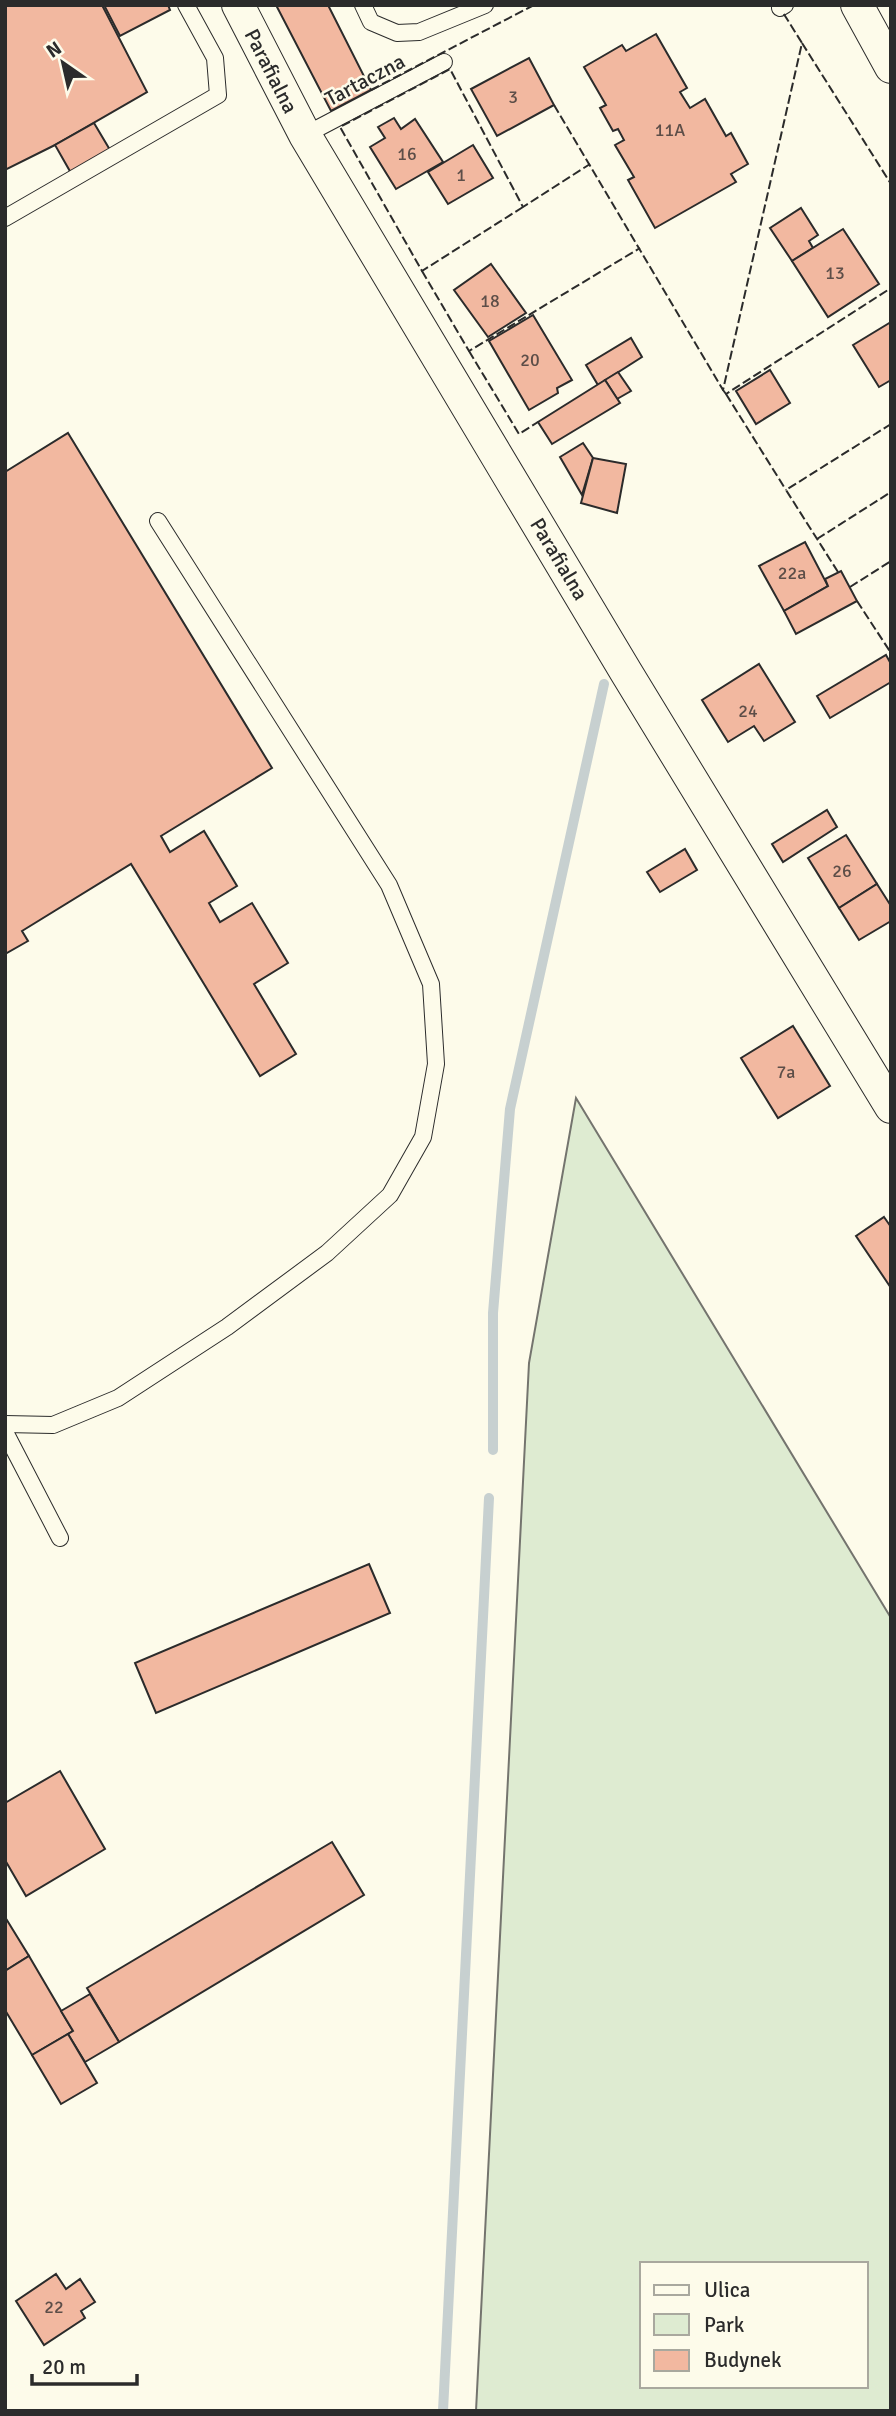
<svg xmlns="http://www.w3.org/2000/svg" width="896" height="2416" font-family="Signika,sans-serif">
<style>
.green{fill:#deebd1;stroke:#74746e;stroke-width:2;fill-rule:evenodd}
.lines{fill:none;stroke-linecap:round;stroke-linejoin:round}
.stream{stroke:#c7d0d0;stroke-width:10}
.building{fill:#f2b8a0;stroke:#2b2b2b;stroke-width:2}
.lane-casing{stroke:#2b2b2b;stroke-width:18}
.street-casing{stroke:#2b2b2b;stroke-width:34}
.lane{stroke:#fdfbea;stroke-width:16}
.street{stroke:#fdfbea;stroke-width:32}
.fence{stroke:#2b2b2b;stroke-width:2;stroke-dasharray:9 3.5;stroke-linecap:butt}
.labels{text-anchor:middle;stroke-width:5;stroke-linejoin:round;paint-order:stroke}
.number-label{font-size:18px;fill:#5d4e48}
.street-label{font-size:21px;fill:#2b2b2b;stroke:#fdfbea}
</style>
<rect width="100%" height="100%" fill="#fdfbea"/>
<path class="green" d="M 576,1098 L 891,1618 L 891,2411 L 476,2411 L 529,1363 ZM 642,2264 L 866,2264 L 866,2386 L 642,2386 Z"/>
<g class="lines">
<g class="stream">
<polyline points="493,1450 493,1313 510,1109 604,684"/>
<polyline points="443,2411 489,1498"/>
</g>
</g>
<g class="building">
<polygon points="5,5 102,5 147,92 55,145 5,170"/>
<polygon points="104,5 168,5 170,10 120,36"/>
<polygon points="276,5 328,5 371,90 331,111"/>
<polygon points="656,34 687,88 680,92 690,108 705,99 726,136 731,133 748,164 731,174 736,182 655,228 628,180 634,177 615,145 624,140 618,129 613,131 600,108 606,105 584,67 622,45 626,51"/>
<polygon points="529,58 554,105 497,136 471,89"/>
<polygon points="394,118 401,129 415,119 443,162 396,189 370,147 385,138 378,127"/>
<polygon points="94,123 110,150 71,173 55,145"/>
<polygon points="473,145 493,178 448,204 428,172"/>
<polygon points="801,208 818,235 809,241 813,248 792,261 770,228"/>
<polygon points="843,229 879,284 828,317 792,261"/>
<polygon points="491,264 526,313 488,337 454,290"/>
<polygon points="533,315 572,380 557,388 558,393 529,410 489,341"/>
<polygon points="891,322 891,380 879,387 853,345"/>
<polygon points="631,338 642,357 598,385 586,365"/>
<polygon points="770,370 790,403 756,424 736,391"/>
<polygon points="618,372 631,391 617,399 605,380"/>
<polygon points="605,380 620,403 552,444 538,422"/>
<polygon points="68,433 272,768 161,836 170,852 204,831 237,886 209,903 220,922 252,903 288,963 254,984 296,1054 260,1076 131,864 22,931 28,941 5,954 5,472"/>
<polygon points="583,443 593,458 582,495 560,457"/>
<polygon points="593,458 626,464 617,513 581,503"/>
<polygon points="805,542 828,586 784,611 759,566"/>
<polygon points="841,571 857,601 796,634 784,611 828,586 825,579"/>
<polygon points="886,655 891,664 891,682 830,718 817,696"/>
<polygon points="759,664 795,722 764,741 754,726 728,742 702,700"/>
<polygon points="827,810 837,827 783,862 772,844"/>
<polygon points="846,835 877,884 839,908 808,858"/>
<polygon points="685,849 697,870 660,892 647,872"/>
<polygon points="877,884 891,906 891,921 859,940 839,908"/>
<polygon points="793,1026 830,1086 778,1118 741,1058"/>
<polygon points="884,1217 891,1227 891,1288 856,1236"/>
<polygon points="369,1564 390,1613 156,1713 135,1663"/>
<polygon points="60,1771 105,1849 26,1896 5,1860 5,1803"/>
<polygon points="332,1842 364,1895 119,2042 87,1988"/>
<polygon points="5,1917 29,1956 5,1971"/>
<polygon points="29,1956 73,2031 32,2055 5,2010 5,1971"/>
<polygon points="90,1994 119,2042 85,2062 68,2034 73,2031 61,2011"/>
<polygon points="68,2034 97,2083 61,2104 32,2055"/>
<polygon points="56,2274 66,2289 80,2279 95,2302 81,2311 85,2318 44,2345 16,2301"/>
</g>
<g class="lines">
<g class="lane-casing">
<g id="lane">
<polyline points="363,5 371,22 397,33 419,32 485,5"/>
<polyline points="780,8 785,5"/>
<polyline points="305,135 444,62"/>
<polyline points="5,218 218,95 215,58 186,5"/>
<polyline points="5,1424 53,1425 118,1398 227,1327 327,1253 390,1195 423,1137 436,1064 431,984 389,885 158,521"/>
<polyline points="5,1432 60,1538"/>
</g>
</g>
<g class="street-casing">
<g id="street">
<polyline points="238,5 305,135 626,672 891,1107"/>
<polyline points="857,5 891,67"/>
</g>
</g>
<use href="#lane" class="lane"/>
<use href="#street" class="street"/>
<g class="fence">
<polyline points="802,43 891,184"/>
<polyline points="371,90 534,5"/>
<polyline points="554,105 723,390 802,43 782,11"/>
<polyline points="523,207 422,271 340,127 450,69 523,207 590,164"/>
<polyline points="422,271 469,351 640,248"/>
<polyline points="469,351 519,434 538,422"/>
<polyline points="723,390 726,394 891,288"/>
<polyline points="726,394 786,490"/>
<polyline points="817,539 891,492"/>
<polyline points="838,572 786,490 891,424"/>
<polyline points="850,587 891,561"/>
<polyline points="857,601 891,653"/>
</g>
</g>
<g class="labels">
<g class="number-label">
<text x="513" y="103">3</text>
<text x="670" y="136">11A</text>
<text x="407" y="160">16</text>
<text x="461" y="181">1</text>
<text x="835" y="279">13</text>
<text x="490" y="307">18</text>
<text x="530" y="366">20</text>
<text x="792" y="579">22a</text>
<text x="748" y="717">24</text>
<text x="842" y="877">26</text>
<text x="786" y="1078">7a</text>
<text x="54" y="2313">22</text>
</g>
<g class="street-label">
<text transform="translate(271 71) rotate(63)" y="7">Parafialna</text>
<text transform="translate(365 80) rotate(-28)" y="7">Tartaczna</text>
<text transform="translate(559 559) rotate(59)" y="7">Parafialna</text>
</g>
</g>
<rect width="896" height="2416" fill="none" stroke="#2b2b2b" stroke-width="14"/>
<rect x="640" y="2262" width="228" height="126" fill="#fdfbea" stroke="#a9a89e" stroke-width="2"/>
<rect x="654" y="2285" width="35" height="10" fill="#fdfbea" stroke="#a9a89e" stroke-width="2"/>
<text x="704" y="2297" font-size="21" fill="#2b2b2b">Ulica</text>
<rect x="654" y="2314" width="35" height="21" fill="#deebd1" stroke="#a9a89e" stroke-width="2"/>
<text x="704" y="2332" font-size="21" fill="#2b2b2b">Park</text>
<rect x="654" y="2350" width="35" height="21" fill="#f2b8a0" stroke="#a9a89e" stroke-width="2"/>
<text x="704" y="2367" font-size="21" fill="#2b2b2b">Budynek</text>
<g transform="translate(63 63) rotate(326)" stroke="#fdfbea" stroke-width="5" paint-order="stroke">
<path d="M0-5L12 26L0 18L-12 26Z" fill="#2b2b2b"/>
<text y="-10" font-size="19" font-weight="bold" text-anchor="middle" fill="#2b2b2b">N</text>
</g>
<path d="M32 2374v10h105v-10" fill="none" stroke="#2b2b2b" stroke-width="3.5"/>
<text x="42" y="2374" font-size="21" fill="#2b2b2b" stroke="#fdfbea" stroke-width="5" paint-order="stroke">20 m</text>
</svg>
